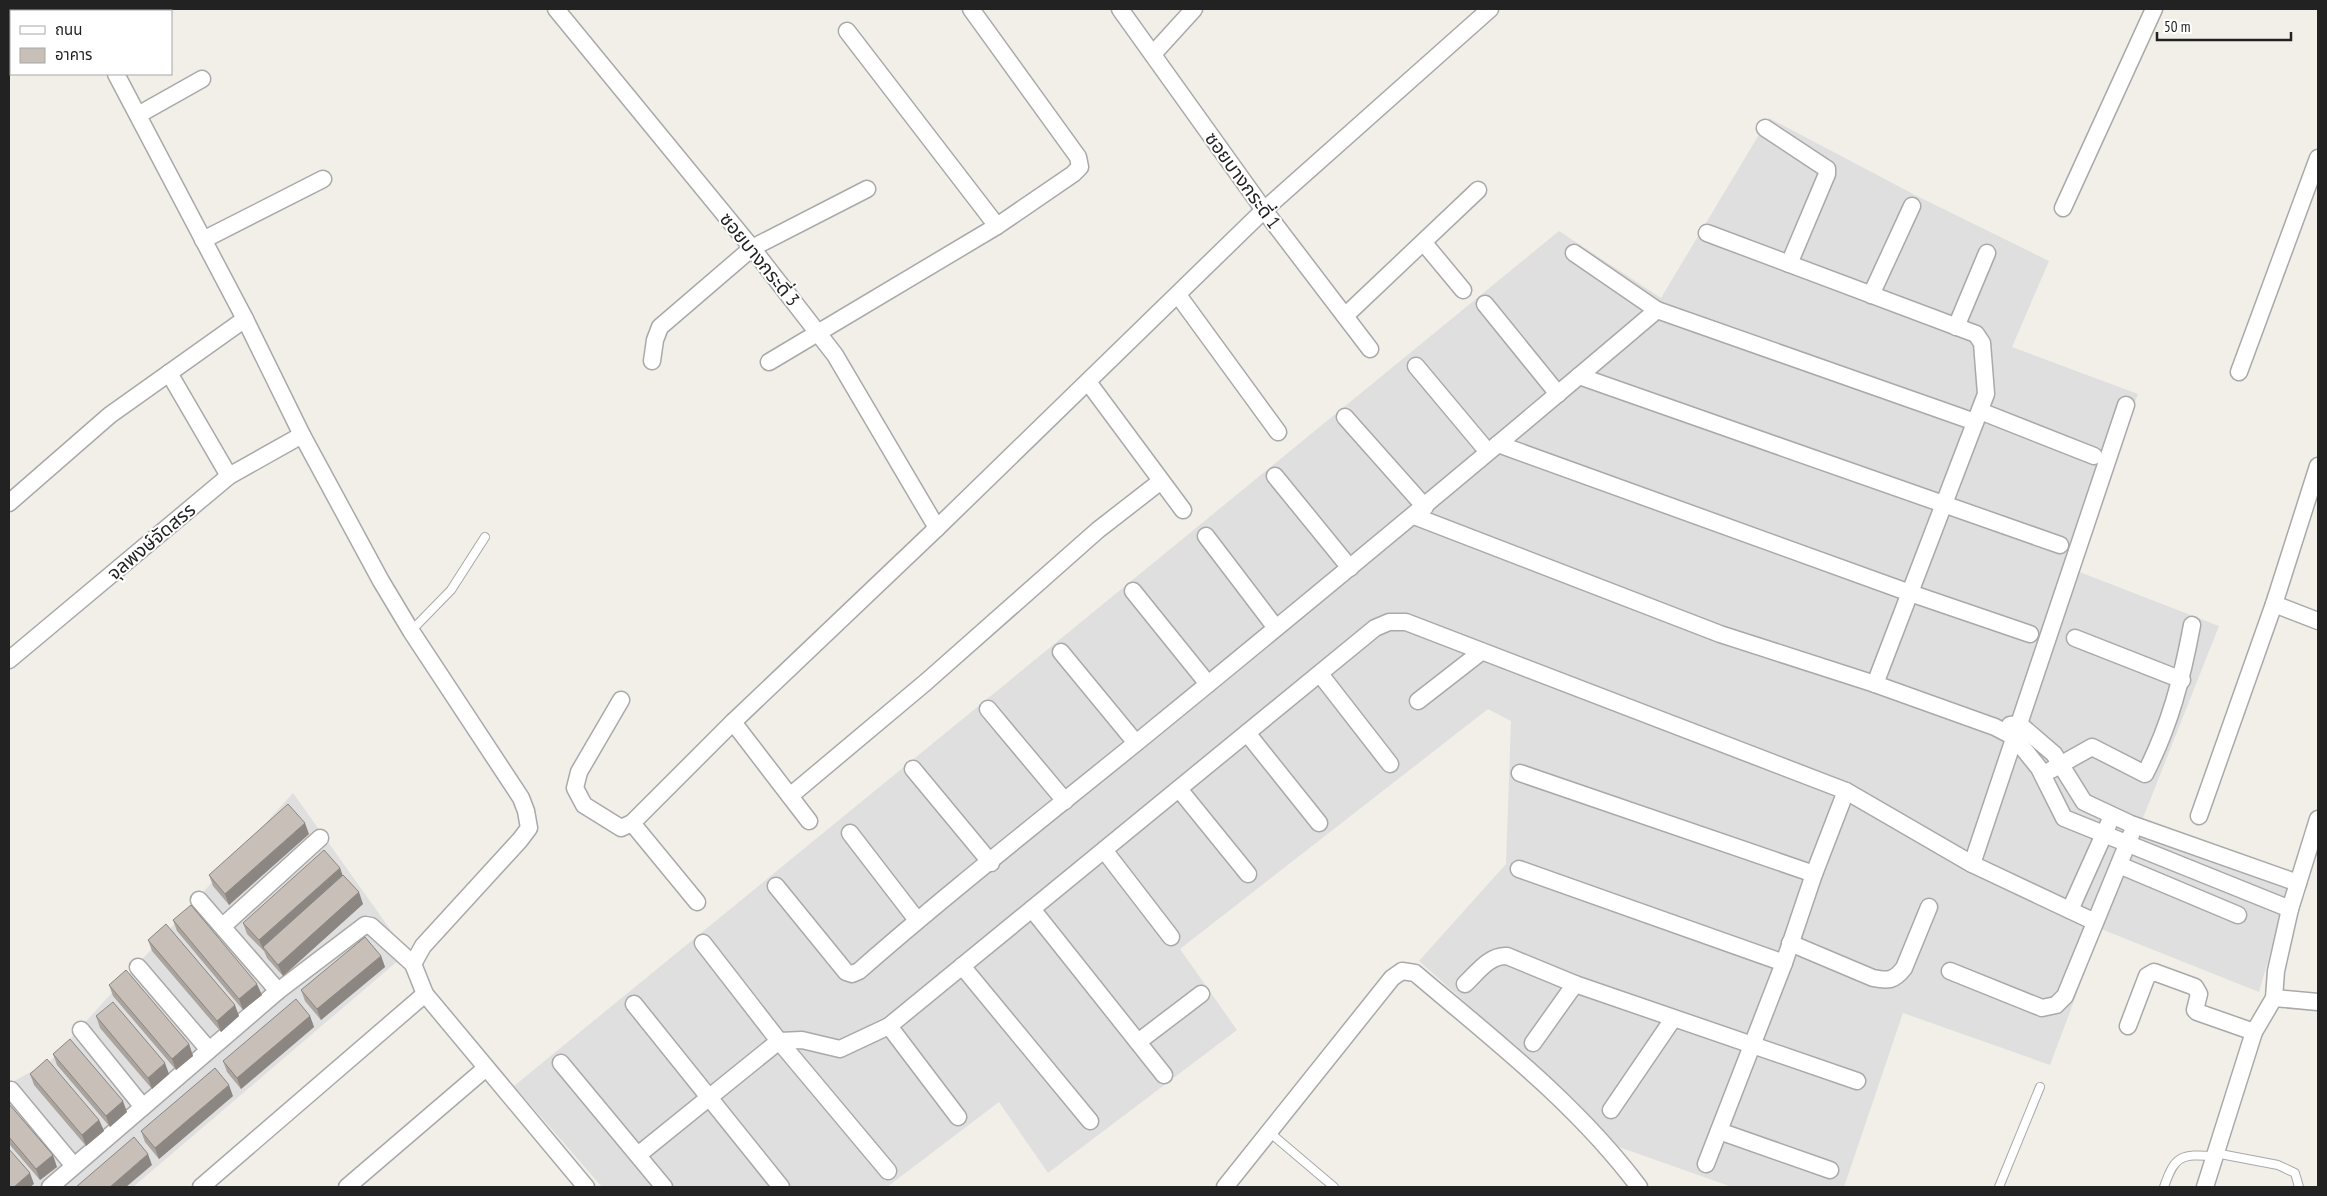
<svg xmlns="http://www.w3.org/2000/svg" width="2327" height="1196" font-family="'PT Sans Narrow','Noto Sans Thai',sans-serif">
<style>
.residential{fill:#e0dfdf}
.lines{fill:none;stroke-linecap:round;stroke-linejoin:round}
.lane-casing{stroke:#a9a9a9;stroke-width:10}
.street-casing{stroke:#a9a9a9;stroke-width:19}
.lane{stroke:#fff;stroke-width:8}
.street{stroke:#fff;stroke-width:16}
.wall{fill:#aba49e}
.shaded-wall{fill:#8b8681}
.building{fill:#c7bfb8;stroke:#8b8681}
.labels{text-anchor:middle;stroke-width:4;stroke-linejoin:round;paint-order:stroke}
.street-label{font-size:19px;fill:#222;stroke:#fff}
</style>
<rect width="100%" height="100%" fill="#f2efe9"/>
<g class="residential">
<polygon points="1769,118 1919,197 2049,261 2012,347 2138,394 2119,443 2077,571 2219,626 2143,818 2293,875 2259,992 2101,929 2050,1065 1903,1013 1844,1187 1732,1187 1619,1147 1578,1103 1419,961 1506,864 1511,721 1488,709 1180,949 1237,1030 1048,1173 999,1102 887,1187 602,1187 514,1086 1559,231 1661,298"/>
<polygon points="293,793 407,953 133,1187 9,1187 9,1084 50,1061"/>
</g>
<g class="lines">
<g class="lane-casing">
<g id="lane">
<polyline points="411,631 451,590 485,537"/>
<polyline points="1268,1131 1334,1187"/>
<polyline points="2215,1153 2278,1165 2295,1173 2299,1187"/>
<polyline points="1999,1187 2040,1087"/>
<path d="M 2164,1187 C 2175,1155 2181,1154 2214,1156"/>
</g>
</g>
<g class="street-casing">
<g id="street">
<polyline points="82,9 84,11"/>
<polyline points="556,9 752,248 835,355 937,528"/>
<polyline points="1120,9 1264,210 1370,349"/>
<polyline points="847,31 997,226"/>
<polyline points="9,52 11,51"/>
<polyline points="1153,54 1194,9"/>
<polyline points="116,74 245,319 302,435 381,581 411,631 521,798 526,811 529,828 520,840 423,946 413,964"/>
<polyline points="138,115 202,79"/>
<polyline points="1765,128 1827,169 1827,174 1789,264"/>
<polyline points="2063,208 2154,9"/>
<polyline points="1707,233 1976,334 1982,343 1986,394 1875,684"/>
<polyline points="203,240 323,179"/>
<polyline points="1424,243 1463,290"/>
<polyline points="1574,253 1657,310 1975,422"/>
<polyline points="1178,295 1278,432"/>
<polyline points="1871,295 1912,206"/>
<polyline points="1485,304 1558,394"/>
<polyline points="1345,316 1478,190"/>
<polyline points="1956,327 1987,253"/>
<polyline points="652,361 655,340 660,327 752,248 867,189"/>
<polyline points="769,362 997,226 1073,174 1080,167 1078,157 971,9"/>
<polyline points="1416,366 1488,452"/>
<polyline points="2239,372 2318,158"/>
<polyline points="169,373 229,476"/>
<polyline points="1579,376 2060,545"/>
<polyline points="1088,382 1183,510"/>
<polyline points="1980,411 2094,456"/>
<polyline points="1345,417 1425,507"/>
<polyline points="1498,444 1910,593 2030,634"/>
<polyline points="1275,476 1350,568"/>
<polyline points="9,503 110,415 245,319"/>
<polyline points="1414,516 1720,634 1875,684 1995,727 2014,737 2039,768 2064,818 2290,909"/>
<polyline points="1206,536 1276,628"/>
<polyline points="1133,591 1208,684"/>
<polyline points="2274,604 2318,621"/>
<polyline points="2075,638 2182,680"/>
<polyline points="1061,652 1136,743"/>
<polyline points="9,660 229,476 302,435"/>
<polyline points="1320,674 1390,764"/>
<polyline points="621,700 579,772 575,788 584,805 621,828 632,823 733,722 937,528 1264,210 1490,9"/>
<polyline points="1418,701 1481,652"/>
<polyline points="988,709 1065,801"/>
<polyline points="733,722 809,821"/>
<polyline points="2010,725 2019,724 2054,754 2084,802 2131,824 2298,883"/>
<polyline points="1247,733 1319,823"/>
<polyline points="913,769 991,863"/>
<path d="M 2051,770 L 2092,747 L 2145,774 C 2170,725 2182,679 2192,625"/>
<polyline points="1520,773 1814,874"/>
<polyline points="1179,789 1248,874"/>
<polyline points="790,796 926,682 1098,530 1161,481"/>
<polyline points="2199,816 2274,604 2318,466"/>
<polyline points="632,823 697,902"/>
<polyline points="850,833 917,920"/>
<polyline points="1104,850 1171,937"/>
<polyline points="1972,864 2126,405"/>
<polyline points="2119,865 2238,915"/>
<polyline points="1519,869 1784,963"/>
<path d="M 776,886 L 846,972 L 852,974 L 859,971 C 953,888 1054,810 1152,730 C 1322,591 1490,452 1657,310"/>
<polyline points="199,900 278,991"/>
<polyline points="1032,909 1164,1075"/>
<polyline points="2070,910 2109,823"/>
<polyline points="223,926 320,838"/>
<polyline points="703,943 779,1041 888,1171"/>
<path d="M 1790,943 L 1873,978 C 1888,981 1894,981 1904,968 L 1929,907"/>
<polyline points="962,966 1090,1121"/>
<polyline points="138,967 209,1050"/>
<polyline points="1950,971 2042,1008 2056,1005 2065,996 2131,835"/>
<path d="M 1465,984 C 1477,973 1489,955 1507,956 L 1575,984 L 1857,1081"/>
<polyline points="2274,998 2318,1002"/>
<polyline points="634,1004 781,1187"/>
<polyline points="889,1026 958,1117"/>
<polyline points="2128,1026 2147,976 2154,972 2195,987 2199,994 2195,1010 2197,1012 2254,1032"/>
<polyline points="81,1030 143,1107"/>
<polyline points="1138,1042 1201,994"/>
<polyline points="1533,1043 1575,984"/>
<polyline points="561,1063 664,1187"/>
<polyline points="11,1090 74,1166"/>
<polyline points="1611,1110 1673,1019"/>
<polyline points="1719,1131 1830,1170"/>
<polyline points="638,1155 779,1041 802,1040 840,1049 889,1026 1375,628 1389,622 1406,622 1846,791 1972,864 2095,922"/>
<polyline points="1706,1164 1784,963 1814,874 1846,791"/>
<polyline points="50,1187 278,991 365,925 371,926 413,964 425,994 586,1187"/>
<polyline points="201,1187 425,994"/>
<polyline points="347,1187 486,1068"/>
<path d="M 1225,1187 L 1392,978 L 1402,971 L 1415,973 C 1494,1040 1577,1104 1639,1187"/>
<polyline points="2205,1187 2254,1032 2274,998 2276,971 2290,909 2318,819"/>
</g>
</g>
<use href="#lane" class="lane"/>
<use href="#street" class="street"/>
</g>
<g class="wall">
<polygon points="309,834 229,905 213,886 209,875"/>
<polygon points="340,868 342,875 363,904 283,976 267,958 264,951 247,934 243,923"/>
<polygon points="173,920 262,995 243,1010 177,931"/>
<polygon points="148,940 239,1016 221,1032 152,951"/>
<polygon points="381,956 385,967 321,1020 305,1001 301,990"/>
<polygon points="109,985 189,1044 193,1056 176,1070 113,996"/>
<polygon points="96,1016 169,1074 152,1089 100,1028"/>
<polygon points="310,1016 314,1027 241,1089 227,1072 223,1061"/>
<polygon points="53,1054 127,1112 110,1127 57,1065"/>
<polygon points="30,1074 99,1120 104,1131 86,1146 34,1085"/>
<polygon points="233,1096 159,1159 145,1142 141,1131"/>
<polygon points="9,1104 57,1167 40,1180 9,1144"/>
</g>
<g class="shaded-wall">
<polygon points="305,823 309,834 229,905 225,894"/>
<polygon points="340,868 344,879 263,947 264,951 259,940"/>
<polygon points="359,892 363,904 283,976 278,965"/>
<polygon points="381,956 385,967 321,1020 317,1009"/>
<polygon points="257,984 262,995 243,1010 239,999"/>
<polygon points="235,1005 239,1016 221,1032 217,1021"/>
<polygon points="310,1016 314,1027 241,1089 237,1078"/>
<polygon points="189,1044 193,1056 176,1070 172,1059"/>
<polygon points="165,1063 169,1074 152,1089 148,1078"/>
<polygon points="229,1085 233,1096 159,1159 155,1148"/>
<polygon points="123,1101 127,1112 110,1127 106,1116"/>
<polygon points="99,1120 104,1131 86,1146 82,1135"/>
<polygon points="148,1154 152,1165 126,1187 110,1187"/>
<polygon points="53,1155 57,1167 40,1180 36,1169"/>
<polygon points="30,1173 34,1184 30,1187 14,1187"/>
</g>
<g class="building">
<polygon points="288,804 305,823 225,894 209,875"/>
<polygon points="324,850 340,868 259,940 243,923"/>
<polygon points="343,875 359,892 278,965 263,947"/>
<polygon points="191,905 257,984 239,999 173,920"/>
<polygon points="166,924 235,1005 217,1021 148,940"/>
<polygon points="365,937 381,956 317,1009 301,990"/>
<polygon points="126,970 189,1044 172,1059 109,985"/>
<polygon points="296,999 310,1016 237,1078 223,1061"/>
<polygon points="113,1002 165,1063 148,1078 96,1016"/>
<polygon points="70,1039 123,1101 106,1116 53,1054"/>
<polygon points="47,1059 99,1120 82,1135 30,1074"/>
<polygon points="215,1068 229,1085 155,1148 141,1131"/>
<polygon points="9,1104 53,1155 36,1169 9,1137"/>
<polygon points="134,1137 148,1154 110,1187 76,1187"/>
<polygon points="9,1149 30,1173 14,1187 10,1187 9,1185"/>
</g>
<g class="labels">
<g class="street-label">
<text transform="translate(1243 180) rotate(54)" y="7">ซอยบางกระดี่ 1</text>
<text transform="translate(760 259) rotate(51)" y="7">ซอยบางกระดี่ 3</text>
<text transform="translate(151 541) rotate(-40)" y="7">จุลพงษ์จัดสรร</text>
</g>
</g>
<rect width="2327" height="1196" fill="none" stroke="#222222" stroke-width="20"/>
<rect x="10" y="10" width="162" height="65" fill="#ffffff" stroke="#a7a7a7"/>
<rect x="20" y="26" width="25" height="8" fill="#ffffff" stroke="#a7a7a7"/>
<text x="55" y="35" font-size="15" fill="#222222">ถนน</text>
<rect x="20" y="48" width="25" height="15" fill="#c7bfb8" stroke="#a7a7a7"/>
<text x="55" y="60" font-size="15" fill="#222222">อาคาร</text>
<path d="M2157 32v8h134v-8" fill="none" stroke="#222222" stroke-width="2.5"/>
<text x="2164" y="32" font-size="15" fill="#222222" stroke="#ffffff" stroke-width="4" paint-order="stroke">50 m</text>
</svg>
